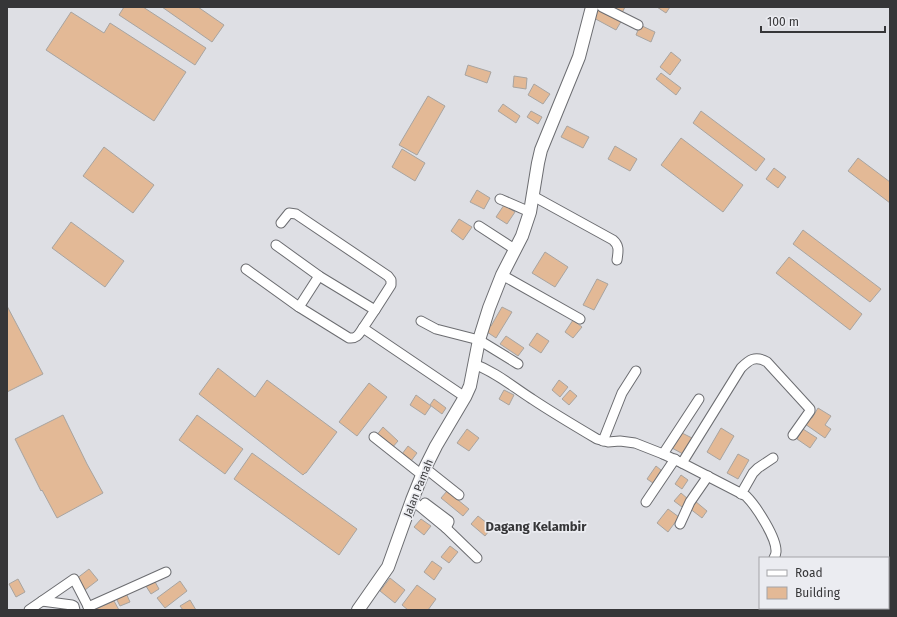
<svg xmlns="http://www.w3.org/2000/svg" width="897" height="617" font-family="'Fira Sans',sans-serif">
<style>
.building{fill:#e3b996;stroke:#a8a4a0}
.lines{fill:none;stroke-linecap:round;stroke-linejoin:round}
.minor-casing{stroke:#6c6d71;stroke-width:11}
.tertiary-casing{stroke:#6c6d71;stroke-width:14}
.minor{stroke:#fff;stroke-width:9}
.tertiary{stroke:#fff;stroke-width:12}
.labels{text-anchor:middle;stroke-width:3.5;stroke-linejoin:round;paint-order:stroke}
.street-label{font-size:11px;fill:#363638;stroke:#ebecf1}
.quarter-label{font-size:13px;font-weight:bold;fill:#363638;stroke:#ebecf1}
</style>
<rect width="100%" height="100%" fill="#dedfe4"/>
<g class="building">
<polygon points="124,7 143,7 206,48 195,65 119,15"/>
<polygon points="162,7 198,7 224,25 212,42"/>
<polygon points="597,7 622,20 616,30 592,17"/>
<polygon points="606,7 625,7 621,15"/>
<polygon points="657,7 670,7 666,13"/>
<polygon points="71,12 104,33 110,23 186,72 154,121 46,50"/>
<polygon points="640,25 655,32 651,42 636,35"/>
<polygon points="671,52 681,60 670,75 660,67"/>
<polygon points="468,65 491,72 487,83 465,75"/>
<polygon points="661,73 681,88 676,95 656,79"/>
<polygon points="514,76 527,78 526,89 513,87"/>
<polygon points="534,84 550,94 543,104 528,95"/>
<polygon points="428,96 445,106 417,155 399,145"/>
<polygon points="503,104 520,116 516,123 498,111"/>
<polygon points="531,111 542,117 538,124 527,117"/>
<polygon points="701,111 765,159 756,171 693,123"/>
<polygon points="567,126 589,137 583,148 561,137"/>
<polygon points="681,138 743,185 723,212 661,165"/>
<polygon points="615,146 637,159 630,171 608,159"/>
<polygon points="104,147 154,185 133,213 83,176"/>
<polygon points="402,149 425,163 415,181 392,167"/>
<polygon points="858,158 890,182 890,203 848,171"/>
<polygon points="774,168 786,177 778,188 766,179"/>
<polygon points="477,190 490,198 484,209 470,202"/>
<polygon points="504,205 515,212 507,224 496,217"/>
<polygon points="459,219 472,227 463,240 451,231"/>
<polygon points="71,222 124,261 105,287 52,248"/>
<polygon points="803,230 881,289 870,302 793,244"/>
<polygon points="545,252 568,267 555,287 532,273"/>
<polygon points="789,257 862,314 850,330 776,273"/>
<polygon points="597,279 608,284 594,310 583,305"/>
<polygon points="7,306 43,374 7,392"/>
<polygon points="502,307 512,312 496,338 487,332 487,324 491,326"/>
<polygon points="573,320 582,327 573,338 565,332"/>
<polygon points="537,333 549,341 541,353 529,345"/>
<polygon points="506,336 524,348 518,356 500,344"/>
<polygon points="218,368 255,397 267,380 337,432 306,473 305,473 303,475 199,394"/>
<polygon points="559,380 568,387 560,397 552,390"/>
<polygon points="369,383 387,397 357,436 339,422"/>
<polygon points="504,390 514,395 509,405 499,399"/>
<polygon points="570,390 577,396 569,405 562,399"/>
<polygon points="416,395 431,406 425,415 410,405"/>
<polygon points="434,399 446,408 442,414 430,405"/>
<polygon points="818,408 831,416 825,425 831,429 825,438 805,424 810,417 812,418"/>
<polygon points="63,415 87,464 103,493 57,518 42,490 41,491 15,439"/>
<polygon points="197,415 243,449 225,474 179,440"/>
<polygon points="383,427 398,441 391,449 376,436"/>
<polygon points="721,428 734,436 720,460 707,452"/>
<polygon points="467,429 479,438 469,451 457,443"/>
<polygon points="803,429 817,438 810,448 797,439"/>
<polygon points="680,432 692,438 683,454 672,448"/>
<polygon points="408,446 417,453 411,461 402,454"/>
<polygon points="252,453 357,529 339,555 234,479"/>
<polygon points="738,454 749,460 738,479 727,473"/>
<polygon points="656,466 661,470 653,483 647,479"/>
<polygon points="681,475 688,480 682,489 675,484"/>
<polygon points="447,491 469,509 463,516 441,498"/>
<polygon points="681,493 688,499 682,507 674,501"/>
<polygon points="695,501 707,511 702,518 689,508"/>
<polygon points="668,509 679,517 668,532 657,523"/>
<polygon points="478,516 492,527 485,536 471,524"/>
<polygon points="421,519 431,526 424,535 414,527"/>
<polygon points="450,546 458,552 449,563 441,557"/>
<polygon points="432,561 442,568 434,580 424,572"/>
<polygon points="89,569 98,580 85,590 76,579"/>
<polygon points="153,578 159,589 151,594 144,583"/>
<polygon points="390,578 405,590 395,603 380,591"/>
<polygon points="18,579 25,592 16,597 9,584"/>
<polygon points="180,581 187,591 165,608 157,598"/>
<polygon points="417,585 436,599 428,610 408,610 402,605"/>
<polygon points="126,593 130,602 120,606 116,598"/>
<polygon points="190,600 196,610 183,610 180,606"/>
<polygon points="114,601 119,610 96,610 95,609"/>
</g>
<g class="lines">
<g class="minor-casing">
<g id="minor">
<polyline points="602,7 638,25"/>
<path d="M 533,196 L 613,240 C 620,246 618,252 617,260"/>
<polyline points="500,199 530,212"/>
<polyline points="281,223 289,213 296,214 388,276 391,280 391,285 375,310"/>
<polyline points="479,226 516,250"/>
<polyline points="276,245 319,276 375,310 363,328 465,397"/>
<path d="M 246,269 L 299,307 L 349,338 C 357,339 359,334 363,328"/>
<polyline points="502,275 580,319"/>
<polyline points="299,307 319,276"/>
<polyline points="421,321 436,329 479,340 518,364"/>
<path d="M 474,364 C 496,372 513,387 532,399 C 553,413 575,426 597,439 L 608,442 L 620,441 L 635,443 L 663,454 L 682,463 L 746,496 C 756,506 777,538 776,552 C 776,554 775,556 774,558"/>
<polyline points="374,437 422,475"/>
<polyline points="603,441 622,393 636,371"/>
<polyline points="663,454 699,399"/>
<path d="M 682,463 L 741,368 C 749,360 755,355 767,362 L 810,409 L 810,411 L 793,435"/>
<polyline points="425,468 459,495"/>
<polyline points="741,494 753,473 758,468 773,458"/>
<polyline points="412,500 446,528 477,558"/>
<polyline points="646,502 675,459"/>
<polyline points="425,503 449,521 449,522 446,528"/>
<polyline points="680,524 690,502 708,476"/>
<polyline points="42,601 72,605 74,606 75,610"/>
<polyline points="88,607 166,572"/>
<polyline points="800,608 802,610"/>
<polyline points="29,610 74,579 90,610"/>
</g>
</g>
<g class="tertiary-casing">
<polyline id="tertiary" points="358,610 388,567 412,500 425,468 436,446 465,397 470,386 479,340 489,308 502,275 522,236 530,212 538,163 541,150 579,57 592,7"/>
</g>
<use href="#minor" class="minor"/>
<use href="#tertiary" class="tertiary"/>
</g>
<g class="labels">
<g class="street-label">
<text transform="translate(418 488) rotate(-68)" y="4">Jalan Pamah</text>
</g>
<g class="quarter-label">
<text x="536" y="531">Dagang Kelambir</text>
</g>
</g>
<rect width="897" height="617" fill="none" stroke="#363638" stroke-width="16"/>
<rect x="759" y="557" width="130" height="52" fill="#ebecf1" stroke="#a3a3a7"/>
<rect x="767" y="570" width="20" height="6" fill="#ffffff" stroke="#a3a3a7"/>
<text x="795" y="577" font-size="12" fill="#363638">Road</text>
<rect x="767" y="587" width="20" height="12" fill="#e3b996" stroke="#a3a3a7"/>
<text x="795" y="597" font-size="12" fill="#363638">Building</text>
<path d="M761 26v6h124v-6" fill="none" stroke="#363638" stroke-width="2"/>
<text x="767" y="26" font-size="12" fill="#363638" stroke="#ebecf1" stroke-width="3" paint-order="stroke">100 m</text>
</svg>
